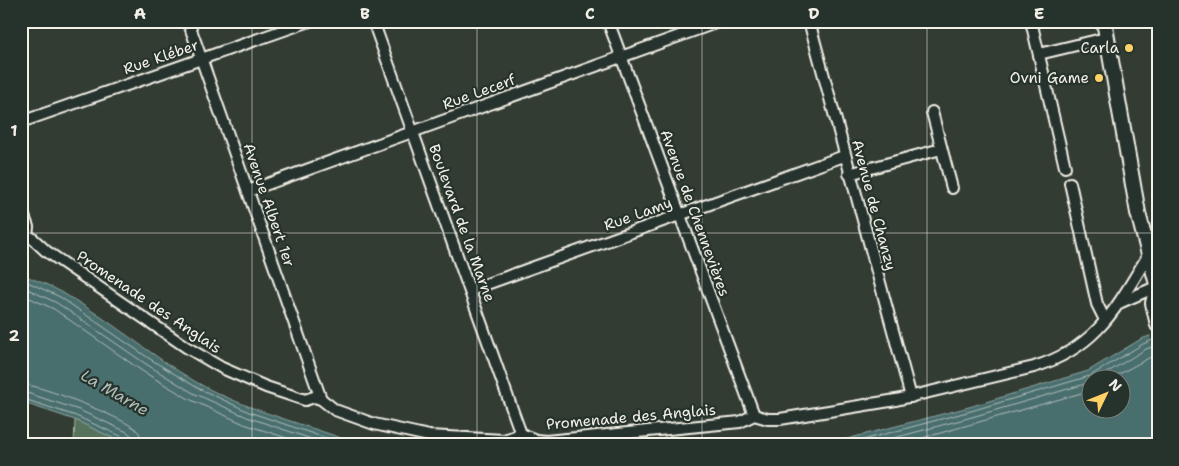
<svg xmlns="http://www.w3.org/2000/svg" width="1179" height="466" font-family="'Shantell Sans',sans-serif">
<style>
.green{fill:#55725a;stroke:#a4b2a1}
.water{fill:#496e6e;stroke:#8da29f;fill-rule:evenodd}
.pier{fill:#323c33}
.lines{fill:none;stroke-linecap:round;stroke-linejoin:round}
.shore{stroke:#b0bdb7;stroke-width:1}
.street-casing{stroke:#f4f1e8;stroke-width:14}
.secondary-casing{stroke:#f4f1e8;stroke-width:18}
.street{stroke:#26332d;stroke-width:10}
.secondary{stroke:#26332d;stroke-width:14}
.grid{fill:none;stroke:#f4f1e8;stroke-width:1;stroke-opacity:0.55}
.poi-dot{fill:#ffd166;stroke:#26332d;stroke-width:2}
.labels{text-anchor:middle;stroke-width:4.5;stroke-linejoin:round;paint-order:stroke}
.poi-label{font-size:15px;fill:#f4f1e8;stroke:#26332d;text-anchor:end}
.street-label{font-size:15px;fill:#f4f1e8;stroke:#26332d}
.water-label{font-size:16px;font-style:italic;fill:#b0bdb7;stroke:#26332d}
.neatline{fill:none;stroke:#f4f1e8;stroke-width:2}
.grid-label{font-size:16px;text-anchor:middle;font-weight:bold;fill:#f4f1e8}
</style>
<rect width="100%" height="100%" fill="#323c33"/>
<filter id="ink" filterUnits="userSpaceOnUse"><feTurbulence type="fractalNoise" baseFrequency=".02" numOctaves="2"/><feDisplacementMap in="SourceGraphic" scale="10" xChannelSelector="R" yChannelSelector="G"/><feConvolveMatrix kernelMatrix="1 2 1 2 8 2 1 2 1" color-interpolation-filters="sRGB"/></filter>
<g filter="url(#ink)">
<polygon class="green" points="75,420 128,445 74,445"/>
<g class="water">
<path d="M 21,274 C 35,280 50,285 63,293 C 109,319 150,355 196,382 C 247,411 306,424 360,445 L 128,445 L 75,420 L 21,402 Z"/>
<path d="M 1158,333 L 1158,445 L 824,445 L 969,407 L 1088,371 L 1141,339 ZM 1092,378 L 1122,378 L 1122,408 L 1092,408 Z"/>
</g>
<polygon class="pier" points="1158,330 1158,377 1150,333"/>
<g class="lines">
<g class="shore">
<polyline points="21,279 60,297 150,359 196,387 249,412 346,445"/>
<polyline points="21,286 57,303 146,364 193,393 247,417 329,445"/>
<polyline points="21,294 54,309 142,371 189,399 244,424 308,445"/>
<polyline points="1098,378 1146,349 1158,345"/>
<polyline points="1112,378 1158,353"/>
<path d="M 21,384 C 39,384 120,417 134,428 C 140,432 142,438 142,445"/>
<polyline points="21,391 79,410 127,432 133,437 134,445"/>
<polyline points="21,398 76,416 125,438 128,445"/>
<polyline points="844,445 971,411 1090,376 1143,344 1158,338"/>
<polyline points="868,445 972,417 1092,382"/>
<polyline points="898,445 1092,390"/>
</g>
<g class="street-casing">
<g id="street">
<polyline points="188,21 321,399"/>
<polyline points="373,21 521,434"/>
<polyline points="608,21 754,415"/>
<polyline points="809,21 911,397"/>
<polyline points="1031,21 1065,167"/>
<polyline points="1039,54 1106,38"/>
<polyline points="932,112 952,188"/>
<polyline points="21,122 310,21"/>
<polyline points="849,174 941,149"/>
<polyline points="1070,183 1097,304 1105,320"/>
<polyline points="248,191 721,21"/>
<polyline points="21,208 28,227 27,236"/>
<path d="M 21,235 L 32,238 L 46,251 L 186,347 L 222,368 L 266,387 L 305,400 L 314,397 L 321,399 L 335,410 L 374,424 L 429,436 L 504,440 L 521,434 L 536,440 L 546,441 L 740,422 L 754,415 L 768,419 L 780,419 L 896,400 L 1034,367 C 1098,347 1116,308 1149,254"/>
<polyline points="470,290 844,156"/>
<polyline points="1119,303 1158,286"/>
</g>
</g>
<g class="secondary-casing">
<g id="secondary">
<polyline points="1104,21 1138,213 1158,288"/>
<polyline points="1157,287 1153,303 1158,325"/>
</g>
</g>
<use href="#street" class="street"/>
<use href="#secondary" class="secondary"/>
</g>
</g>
<path class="grid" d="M 252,21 L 252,445M 477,21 L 477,445M 702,21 L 702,445M 927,21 L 927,445M 21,233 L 1158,233"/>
<g class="poi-dot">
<circle cx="1129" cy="48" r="5"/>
<circle cx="1099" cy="78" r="5"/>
</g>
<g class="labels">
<g class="poi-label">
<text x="1119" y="53">Carla</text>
<text x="1089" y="83">Ovni Game</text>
</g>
<g class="street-label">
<text transform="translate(161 57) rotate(-19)" y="5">Rue Kléber</text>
<text transform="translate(479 92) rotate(-20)" y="5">Rue Lecerf</text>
<text transform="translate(269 205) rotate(71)" y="5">Avenue Albert 1er</text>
<text transform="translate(874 205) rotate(75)" y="5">Avenue de Chanzy</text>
<text transform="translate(695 213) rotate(70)" y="5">Avenue de Chennevières</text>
<text transform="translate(638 214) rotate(-20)" y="5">Rue Lamy</text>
<text transform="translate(462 223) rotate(70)" y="5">Boulevard de la Marne</text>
<text transform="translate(149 302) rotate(34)" y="5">Promenade des Anglais</text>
<text transform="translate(631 417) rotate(-5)" y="5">Promenade des Anglais</text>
</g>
<g class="water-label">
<text transform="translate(115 392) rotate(30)" y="6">La Marne</text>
</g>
</g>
<rect width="1179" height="466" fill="none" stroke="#26332d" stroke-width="55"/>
<g transform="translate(1106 394) rotate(47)"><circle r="24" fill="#26332d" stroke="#787f78"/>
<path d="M0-4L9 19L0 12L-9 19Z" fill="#ffd166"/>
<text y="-8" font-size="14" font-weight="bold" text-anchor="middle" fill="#f4f1e8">N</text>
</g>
<rect x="28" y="28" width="1124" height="410" class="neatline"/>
<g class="grid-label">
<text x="140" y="19">A</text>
<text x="365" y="19">B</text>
<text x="590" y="19">C</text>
<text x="814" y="19">D</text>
<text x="1039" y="19">E</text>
<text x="14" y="136">1</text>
<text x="14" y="341">2</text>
</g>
</svg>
